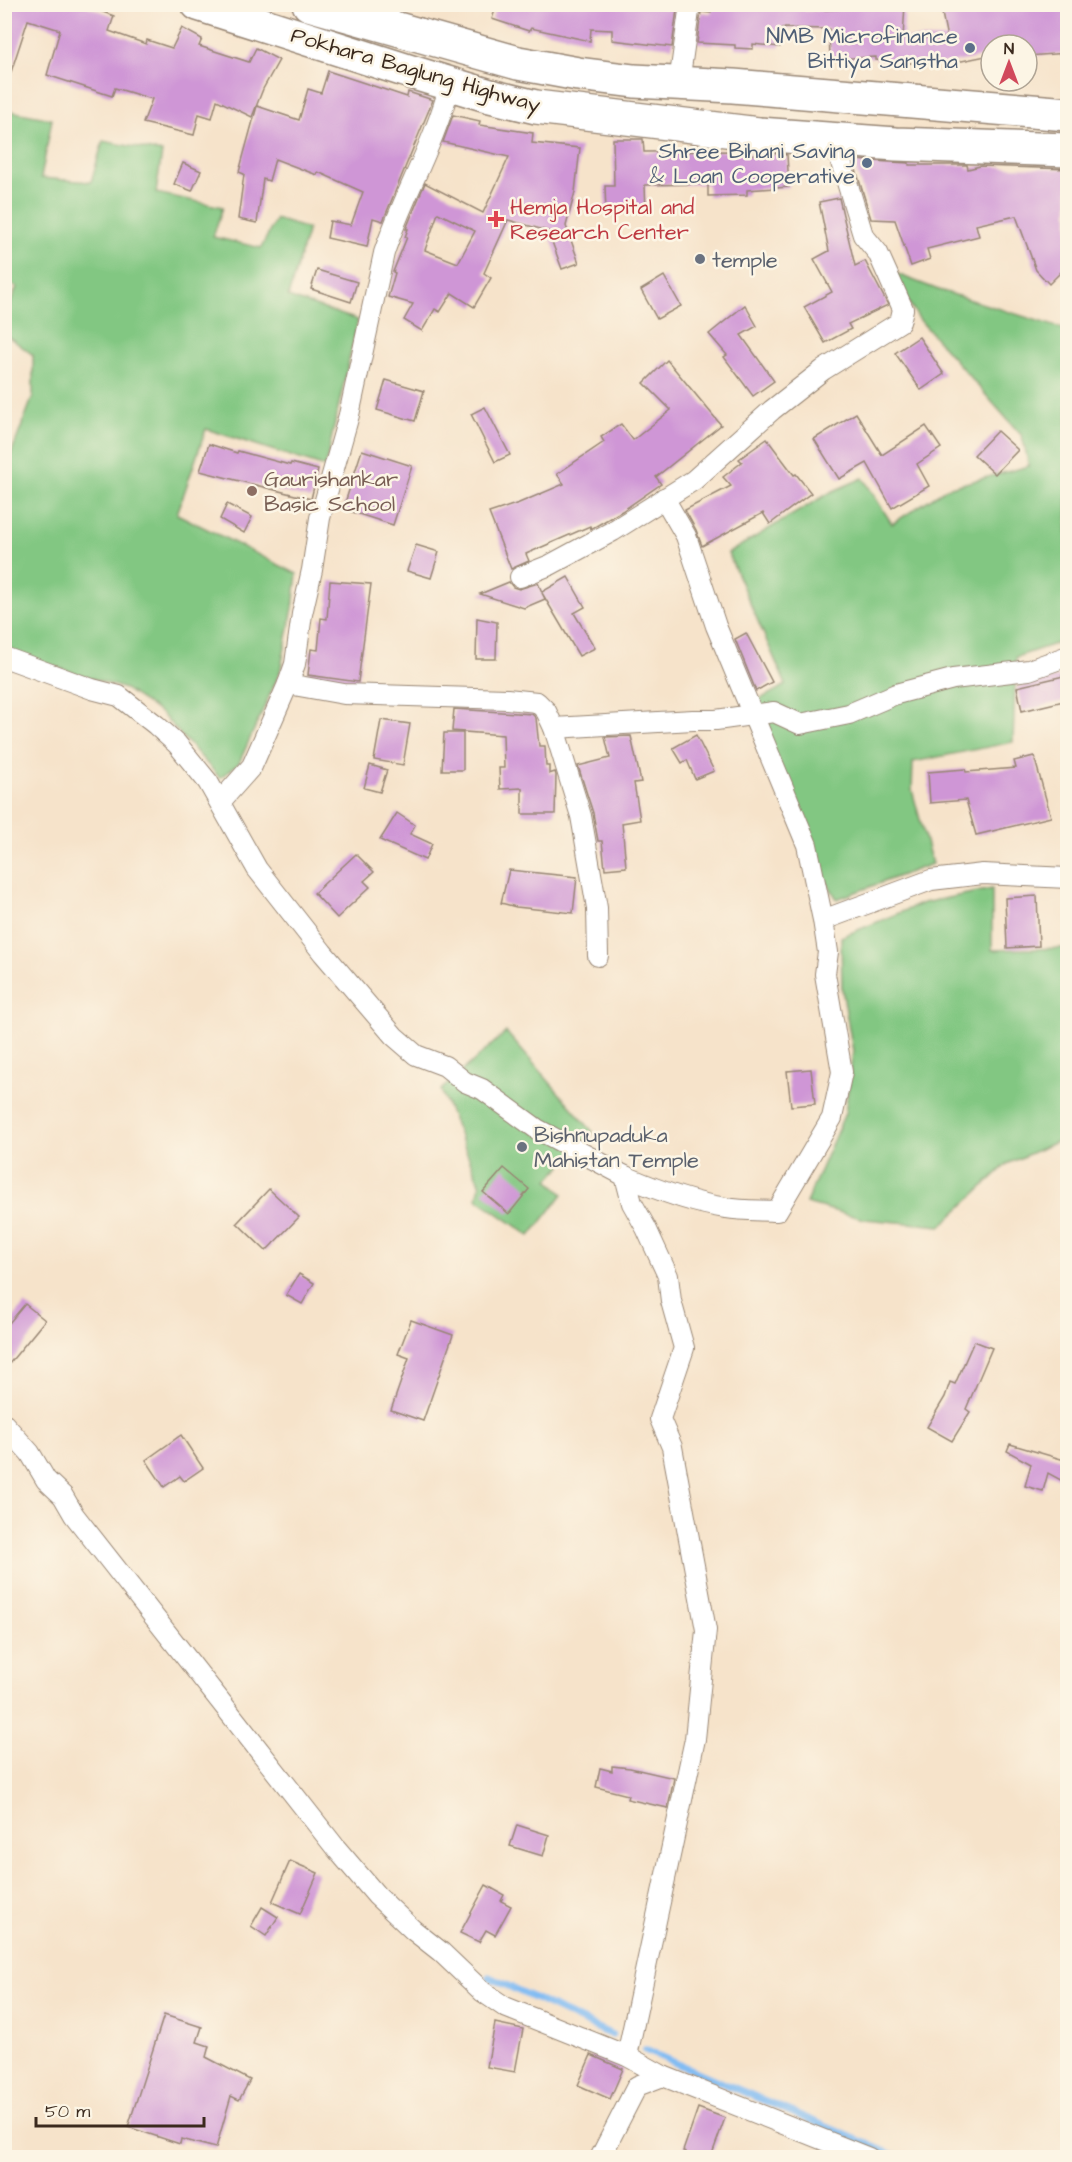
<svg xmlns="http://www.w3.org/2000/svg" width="1072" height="2162" font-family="'Architects Daughter',sans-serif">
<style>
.green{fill:#82c782;stroke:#5e7850;stroke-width:1.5}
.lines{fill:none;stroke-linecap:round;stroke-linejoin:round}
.stream{stroke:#81bcf3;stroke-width:7}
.building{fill:#cf96d6;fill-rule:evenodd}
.street-casing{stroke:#988674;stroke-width:22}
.highway-casing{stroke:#988674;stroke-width:36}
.street{stroke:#fff;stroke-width:20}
.highway{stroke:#fff;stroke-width:33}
.service-dot{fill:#5c6f8a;stroke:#fcf5e5;stroke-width:2}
.health-dot{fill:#e0444e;stroke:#fcf5e5;stroke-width:2}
.worship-dot{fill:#6b7280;stroke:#fcf5e5;stroke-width:2}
.education-dot{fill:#8d6e63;stroke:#fcf5e5;stroke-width:2}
.labels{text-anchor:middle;stroke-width:5;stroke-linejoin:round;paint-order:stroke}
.service-label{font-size:22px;fill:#4e5e75;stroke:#fcf5e5;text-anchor:end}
.street-label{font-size:22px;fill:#3b2a1e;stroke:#fcf5e5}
.health-label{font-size:22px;fill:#be3a42;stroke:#fcf5e5;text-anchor:start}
.worship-label{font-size:22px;fill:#5b616d;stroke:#fcf5e5;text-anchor:start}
.education-label{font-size:22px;fill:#785e54;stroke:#fcf5e5;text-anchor:start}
</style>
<rect width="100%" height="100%" fill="#fcf5e5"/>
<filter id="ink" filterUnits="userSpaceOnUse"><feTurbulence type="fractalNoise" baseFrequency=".0167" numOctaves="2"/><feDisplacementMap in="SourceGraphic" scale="12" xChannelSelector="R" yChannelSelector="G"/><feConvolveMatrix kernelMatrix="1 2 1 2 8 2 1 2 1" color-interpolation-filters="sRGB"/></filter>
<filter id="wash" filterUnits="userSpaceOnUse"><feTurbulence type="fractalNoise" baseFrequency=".008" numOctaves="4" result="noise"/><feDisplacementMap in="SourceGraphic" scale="24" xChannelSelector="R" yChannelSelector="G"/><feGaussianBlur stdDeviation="1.35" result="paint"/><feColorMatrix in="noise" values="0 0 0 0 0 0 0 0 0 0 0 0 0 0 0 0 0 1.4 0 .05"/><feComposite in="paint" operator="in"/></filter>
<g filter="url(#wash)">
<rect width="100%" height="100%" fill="#f6e3ca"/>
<g class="green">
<polygon points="5,110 52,119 41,178 91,182 103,141 162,152 156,193 223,207 213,237 261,248 276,219 308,229 288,297 358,320 325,467 206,429 177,514 297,574 293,608 280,672 239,763 220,778 162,714 125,689 5,651 5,470 33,396 33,355 5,334 4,319 17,287 5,282"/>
<polygon points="889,271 936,289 1067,330 1067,640 1016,657 1013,742 913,762 912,790 932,864 837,899 801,838 747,706 786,685 728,553 831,492 863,478 892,524 947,488 1029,466 1022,436 919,319"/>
<polygon points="992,889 992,950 1067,948 1067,1137 1007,1164 941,1226 864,1219 806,1203 845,1113 853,1051 842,989 841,937 923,903"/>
<polygon points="506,1032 593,1132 548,1180 563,1194 530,1236 477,1199 480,1185 441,1090"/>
</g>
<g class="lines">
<g class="stream">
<polyline points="489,1977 612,2035"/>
<polyline points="645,2050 900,2158"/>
</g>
</g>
<g id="blocks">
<g class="building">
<polygon points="4,4 81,4 114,16 109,31 146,44 147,40 172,48 182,28 202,39 199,46 249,62 256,48 279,60 263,89 252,117 217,100 212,118 199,114 194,135 143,123 152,99 115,88 112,96 47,75 60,30 28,20 8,81 4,80"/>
<polygon points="497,4 659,4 659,8 677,9 672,47 612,40 612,30 591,29 590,41 531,28 529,31 492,19"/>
<polygon points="712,4 804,4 804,11 845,9 845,4 905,4 903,38 947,38 942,13 983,4 1068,4 1068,53 1027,56 1027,45 991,45 991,55 952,63 905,63 876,60 876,57 830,59 829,29 782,28 780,47 753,44 753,49 735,48 735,45 697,43 701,12 711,13"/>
<polygon points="328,71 407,97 408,92 433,100 383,221 373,218 367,247 327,238 330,221 351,225 363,192 318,172 317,175 275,159 269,181 263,179 257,223 238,219 244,174 239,172 257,106 299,120 308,89 321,93"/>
<path d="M 453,115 L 480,121 L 479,125 L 533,133 L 532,143 L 580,148 L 575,192 L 566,226 L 579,263 L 562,269 L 548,231 L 508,220 L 484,273 L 491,278 L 474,307 L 452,293 L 440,312 L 435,309 L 422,331 L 404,320 L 413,304 L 388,297 L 395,273 L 393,272 L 407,237 L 405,237 L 408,229 L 406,229 L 425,183 L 483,213 L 509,157 L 443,142 ZM 438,213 L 475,231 L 458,263 L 425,250 Z"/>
<polygon points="613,139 643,139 644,152 743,151 745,151 746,155 767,153 787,155 789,187 747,190 747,195 708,196 708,184 645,185 646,212 606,214 605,186 614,186"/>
<polygon points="853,160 909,163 909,165 967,165 968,169 980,166 1068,169 1068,265 1049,284 1036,270 1016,216 976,225 979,236 927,249 930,259 911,266 895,220 871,219"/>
<polygon points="183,163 201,171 192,191 174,184"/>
<polygon points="839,198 855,266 865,261 888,305 848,324 851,329 825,343 804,307 832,292 814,259 829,251 819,202"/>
<polygon points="317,270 357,282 351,302 311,289"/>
<polygon points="664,276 681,306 657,319 641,290"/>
<polygon points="745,305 757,326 741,335 774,381 753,396 724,357 727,355 709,334"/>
<polygon points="919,337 944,374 921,390 895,353"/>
<polygon points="667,360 721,425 656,477 661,484 622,511 591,529 590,526 526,554 529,561 511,569 489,513 519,503 564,484 557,474 604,442 601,437 621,424 633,440 671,410 644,383"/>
<polygon points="386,380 424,391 415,421 377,410"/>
<polygon points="485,407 510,455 495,462 471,414"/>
<polygon points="856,413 882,455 926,426 941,448 917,464 929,486 892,508 867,463 839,479 814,439"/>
<polygon points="997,431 1018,450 995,474 974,455"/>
<polygon points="767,439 794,475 796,474 811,493 770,524 763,513 702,546 696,530 685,510 731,486 723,477 742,462 739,459"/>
<polygon points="209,444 237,453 238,451 290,465 291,463 318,470 311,499 200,471"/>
<polygon points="362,450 412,466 393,525 343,509"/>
<polygon points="227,504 252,517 244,533 220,519"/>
<polygon points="416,545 439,552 431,578 407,571"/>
<polygon points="568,577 585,607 574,613 595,648 579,656 542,593 545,599 524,608 480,594 509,582 513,587 519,589 538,583 542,592"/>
<polygon points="330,581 371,584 358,682 308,675 311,649 318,650 321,618 327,619"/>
<polygon points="477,618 497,622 496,659 476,659"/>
<polygon points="746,633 772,682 756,691 735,639"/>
<polygon points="1068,675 1068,700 1022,711 1017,687"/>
<polygon points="454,709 532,714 536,718 539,746 545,746 546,766 549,766 549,774 555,772 556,775 555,814 522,814 522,788 500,789 499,768 504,768 503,735 452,731"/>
<polygon points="381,720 410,724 403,765 374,760"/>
<polygon points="444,733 463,733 463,770 442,770"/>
<polygon points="696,735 714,771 695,779 687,760 682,763 673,748"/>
<polygon points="631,736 641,782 634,783 640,820 622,823 626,867 605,869 602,841 598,841 593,813 578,766 610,758 605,737"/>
<polygon points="1034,756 1051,817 976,835 966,800 930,803 928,772 965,769 966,772 1016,768 1014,761"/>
<polygon points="370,765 387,770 380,792 364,788"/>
<polygon points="397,813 415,825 410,834 432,844 425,860 380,840"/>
<polygon points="356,854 374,872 364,881 370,887 337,918 314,893"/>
<polygon points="509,870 577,877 573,913 516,907 501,903"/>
<polygon points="1037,896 1039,946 1007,948 1005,898"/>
<polygon points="811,1069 815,1104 791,1106 787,1071"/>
<polygon points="504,1168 529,1189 509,1214 483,1192"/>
<polygon points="269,1189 299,1217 266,1251 237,1223"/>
<polygon points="299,1274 314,1283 302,1304 286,1295"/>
<polygon points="25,1304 45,1320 4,1370 4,1329"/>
<polygon points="411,1320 453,1335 423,1421 391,1410 409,1358 398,1354"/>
<polygon points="974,1341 992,1348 966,1409 970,1412 952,1441 927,1427 945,1397 950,1382 955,1384"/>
<polygon points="181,1435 203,1468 184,1481 180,1476 164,1487 146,1460"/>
<polygon points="1010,1444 1068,1461 1068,1484 1048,1473 1043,1491 1025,1486 1031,1464 1007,1451"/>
<polygon points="612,1766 630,1768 674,1778 668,1808 627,1799 628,1795 596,1787 600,1768 612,1771"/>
<polygon points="517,1825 549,1835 543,1856 510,1846"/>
<polygon points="290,1861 318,1873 300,1914 272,1902"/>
<polygon points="486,1885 504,1895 501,1901 511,1906 495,1935 486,1930 479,1942 460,1933"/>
<polygon points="262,1907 278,1917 266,1936 251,1926"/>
<polygon points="164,2015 202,2027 197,2042 209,2046 206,2057 250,2080 239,2100 231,2096 216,2148 181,2139 180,2144 128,2127"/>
<polygon points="495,2023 523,2029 515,2072 487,2067"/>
<polygon points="591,2055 623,2069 610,2099 578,2085"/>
<polygon points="698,2108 725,2118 711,2157 683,2157 686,2152 683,2151"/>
</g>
</g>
</g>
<g filter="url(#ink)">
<use href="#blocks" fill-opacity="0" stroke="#988674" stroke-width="1.5"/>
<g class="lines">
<g class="street-casing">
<g id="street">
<polyline points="679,83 690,4"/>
<polyline points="664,498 686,536 716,626 807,845 823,920"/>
<polyline points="520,577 550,565 613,531 694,480 772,410 823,370 900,322 903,309 878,253 863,235 834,139"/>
<polyline points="4,657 92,689 119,696 156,725 177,744 208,782 257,869 323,953 394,1036 416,1055 445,1066 465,1082 482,1089 537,1129 625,1176 632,1203 646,1228 668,1276 671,1301 684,1348 660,1419 672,1447 706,1630 695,1739 627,2056"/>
<polyline points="288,684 344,694 507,699 537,702 546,711 554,728 581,816 597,908 598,956"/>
<polyline points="554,728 693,720 716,720 774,712 800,724 849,714 896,694 953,679 1029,670 1068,656"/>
<path d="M 220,802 L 252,766 L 288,684 L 295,664 L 302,614 L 312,570 L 320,518 L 349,415 L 384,253 C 403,196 435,143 450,84"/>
<path d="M 625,1176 C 657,1190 691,1203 726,1208 C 743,1211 760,1210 777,1211 L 832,1118 L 842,1072 L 825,974 L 828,952 L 823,920 L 931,880 L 983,874 L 1068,878"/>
<polyline points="4,1424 30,1453 46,1480 63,1496 74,1515 335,1847 377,1896 413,1930 441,1952 483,1992 505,2007 627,2056 663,2076 869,2158"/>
<polyline points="600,2158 637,2086 663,2076"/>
</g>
</g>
<g class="highway-casing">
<g id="highway">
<polyline points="198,4 411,72 490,96 536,107 759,134 896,144 1068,150"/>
<polyline points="309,4 518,63 578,74 634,81 733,86 1068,114"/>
</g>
</g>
<use href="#street" class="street"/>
<use href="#highway" class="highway"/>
</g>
</g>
<g class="service-dot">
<circle cx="970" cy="48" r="6"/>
<circle cx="867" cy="163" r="6"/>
</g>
<path class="health-dot" d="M493 210h6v6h6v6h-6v6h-6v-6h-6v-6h6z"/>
<g class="worship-dot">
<circle cx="700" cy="259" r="6"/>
<circle cx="522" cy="1147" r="6"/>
</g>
<circle class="education-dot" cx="252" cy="491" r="6"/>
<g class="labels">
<g class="service-label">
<text x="958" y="43">NMB Microfinance<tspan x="958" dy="25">Bittiya Sanstha</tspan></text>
<text x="855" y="158">Shree Bihani Saving<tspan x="855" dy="25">&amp; Loan Cooperative</tspan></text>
</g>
<g class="street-label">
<text transform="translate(416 69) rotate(16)" y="8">Pokhara Baglung Highway</text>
</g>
<g class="health-label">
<text x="510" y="214">Hemja Hospital and<tspan x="510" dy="25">Research Center</tspan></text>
</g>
<g class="worship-label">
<text x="712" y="267">temple</text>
<text x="534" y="1142">Bishnupaduka<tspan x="534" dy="25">Mahistan Temple</tspan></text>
</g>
<g class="education-label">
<text x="264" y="486">Gaurishankar<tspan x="264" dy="25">Basic School</tspan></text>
</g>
</g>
<rect width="1072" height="2162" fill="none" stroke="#fcf5e5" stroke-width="24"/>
<g transform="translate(1009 63)"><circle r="28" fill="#fcf5e5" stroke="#afa495" stroke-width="1.5"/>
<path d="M0-4.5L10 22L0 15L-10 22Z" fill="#d1495b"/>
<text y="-9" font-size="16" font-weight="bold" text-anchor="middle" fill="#3b2a1e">N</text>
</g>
<path d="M36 2117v9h168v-9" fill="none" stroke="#3b2a1e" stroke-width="3"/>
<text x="45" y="2117" font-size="18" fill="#3b2a1e" stroke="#fcf5e5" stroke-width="4.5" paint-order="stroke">50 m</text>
</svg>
